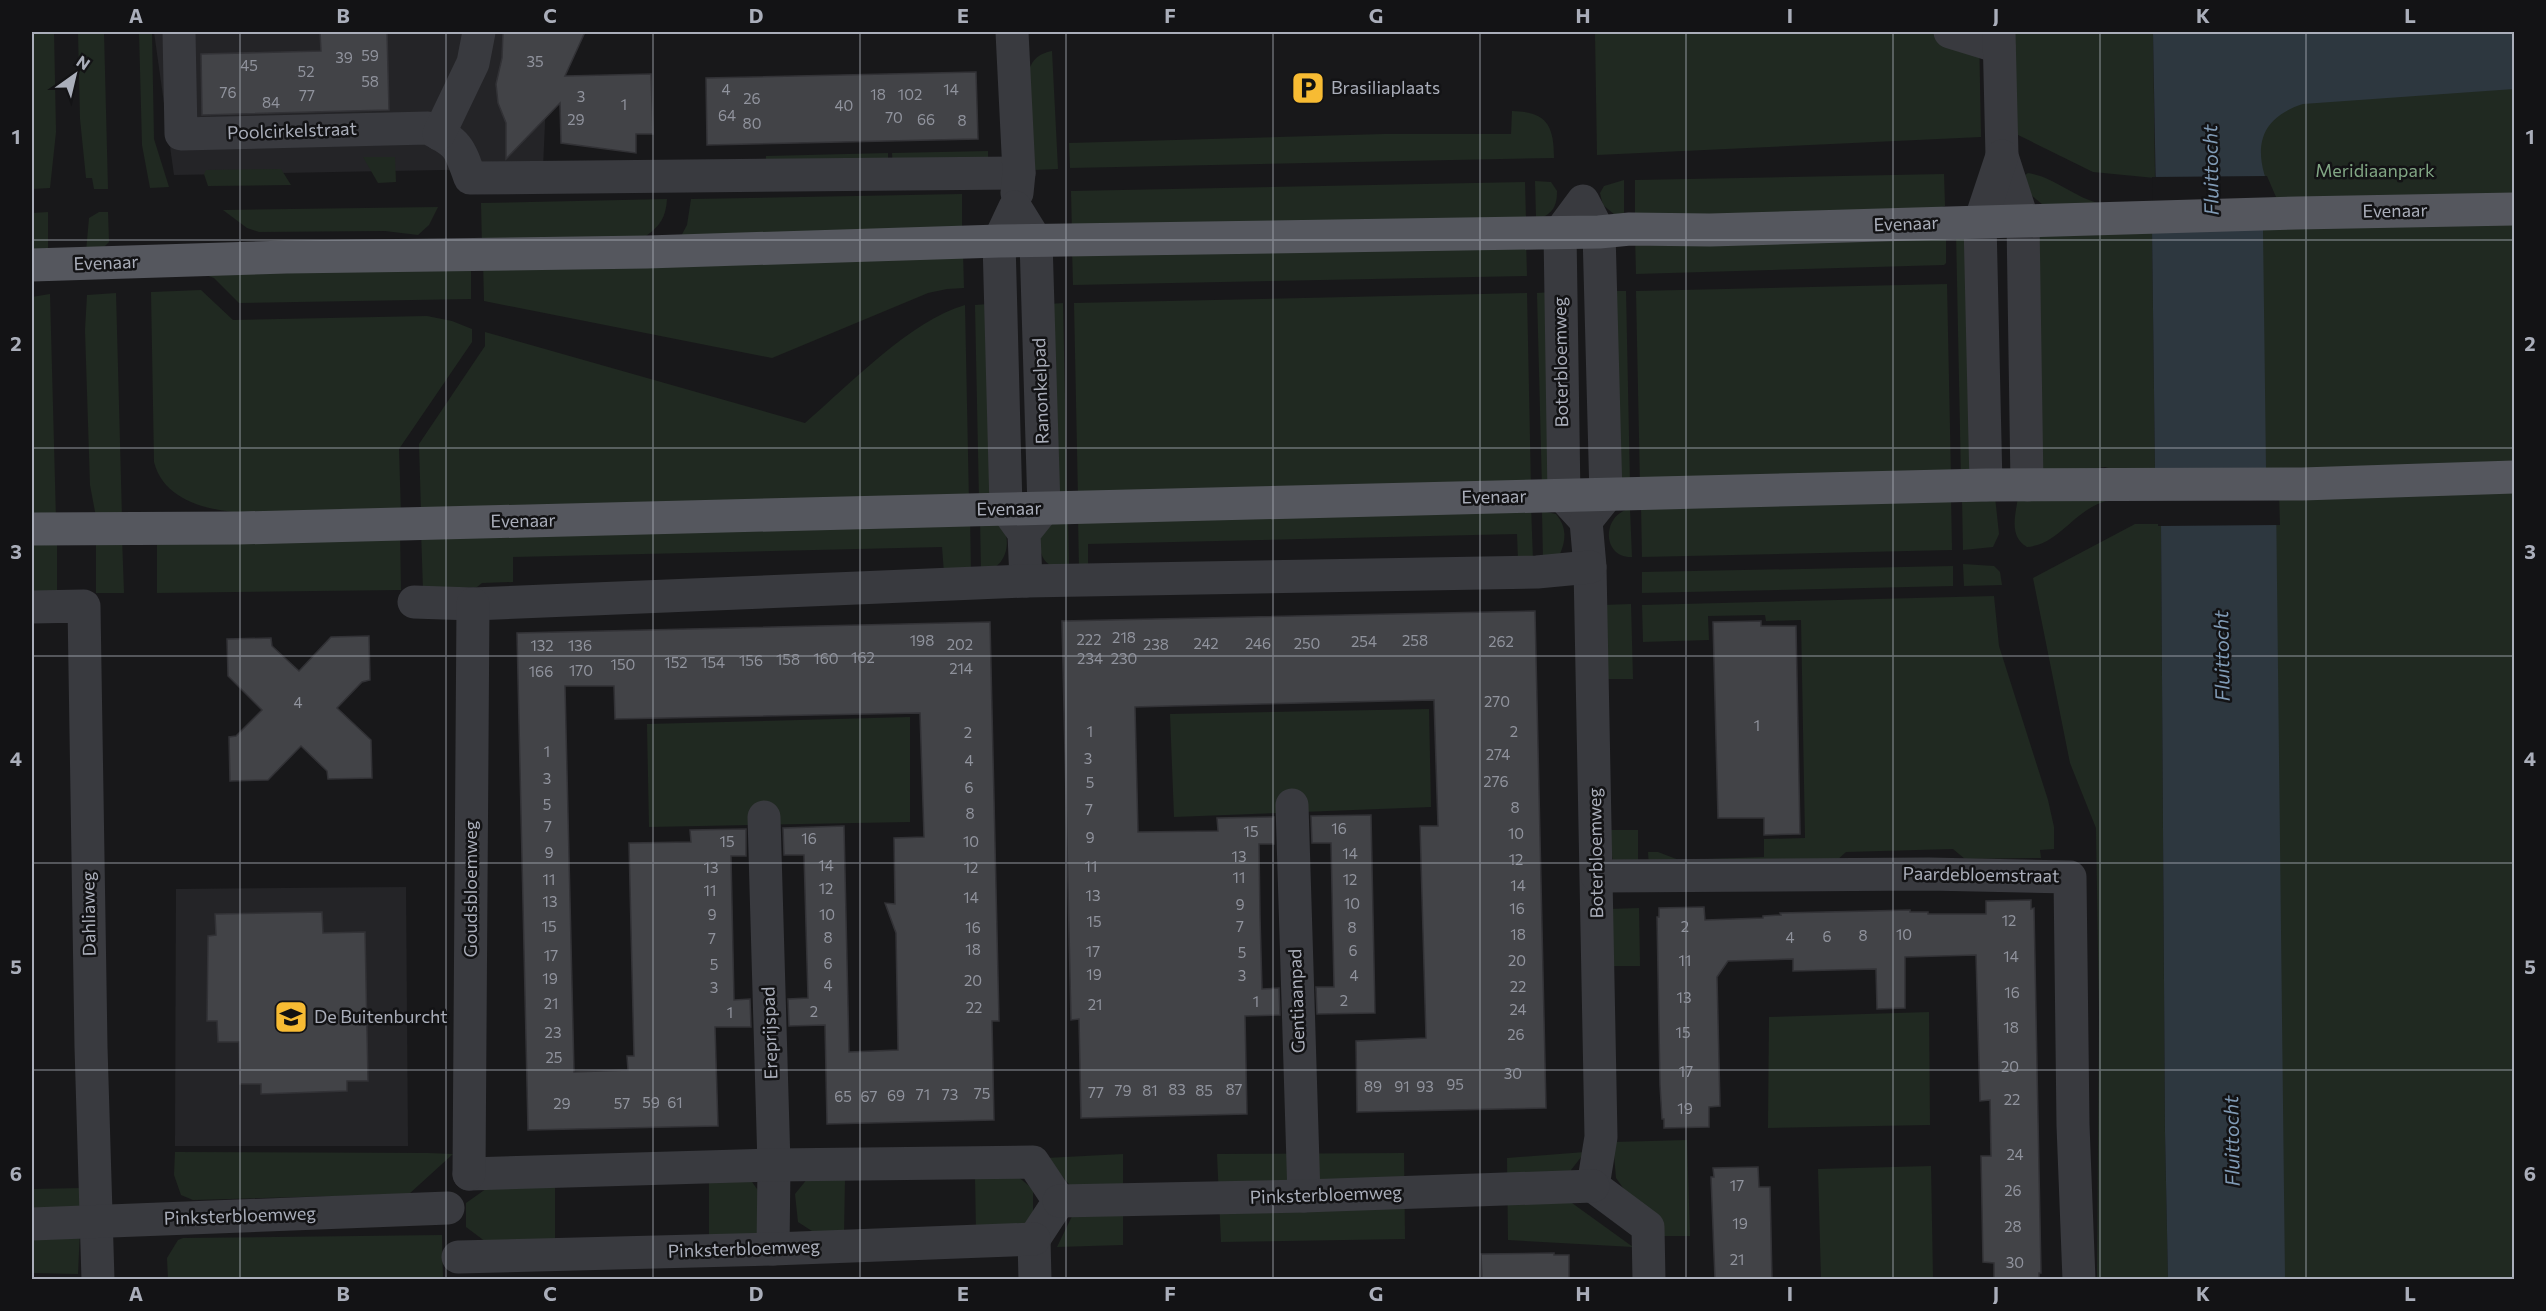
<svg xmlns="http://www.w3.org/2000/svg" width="2546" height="1311" font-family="Commissioner,sans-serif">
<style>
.built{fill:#242427}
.green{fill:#202921}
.water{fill:#2d373f}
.pier{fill:#18181a}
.building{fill:#424347;stroke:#323236;stroke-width:1.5}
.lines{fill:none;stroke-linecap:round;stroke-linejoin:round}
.minor{stroke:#393a3f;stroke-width:33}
.major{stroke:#55575e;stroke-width:33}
.grid{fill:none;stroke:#aaaeba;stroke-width:1.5;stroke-opacity:0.55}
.labels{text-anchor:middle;stroke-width:5;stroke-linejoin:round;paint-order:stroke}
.number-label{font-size:15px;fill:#90939d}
.poi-label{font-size:18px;fill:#aaaeba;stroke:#131315;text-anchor:start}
.street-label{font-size:18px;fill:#aaaeba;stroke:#131315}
.park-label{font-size:18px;fill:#81a684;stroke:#131315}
.water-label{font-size:20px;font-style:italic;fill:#809bb6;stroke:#131315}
.neatline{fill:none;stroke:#aaaeba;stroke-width:2}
.grid-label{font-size:20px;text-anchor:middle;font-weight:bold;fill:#aaaeba}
</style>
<rect width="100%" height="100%" fill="#18181a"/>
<g class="built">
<polygon points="154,32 549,32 543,168 174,175"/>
<polygon points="406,887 408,1146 175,1146 176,889"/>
</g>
<g class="green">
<polygon points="32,32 54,32 56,132 50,188 32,189"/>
<polygon points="78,32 104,32 108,189 94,189 92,178 86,178 80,119"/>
<polygon points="139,32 152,32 154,139 169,187 150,188 142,145"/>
<polygon points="1595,32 1979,32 1981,137 1597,155"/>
<polygon points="2012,32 2153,32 2155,178 2093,172 2014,133"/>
<polygon points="2232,32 2514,32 2514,1279 2264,1279"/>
<path d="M 1052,51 L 1058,169 L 1032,170 L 1027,76 C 1031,61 1037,54 1052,51 Z"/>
<path d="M 1512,111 C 1546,112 1554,124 1554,158 L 1070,168 L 1069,143 L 1384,134 L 1511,134 Z"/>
<polygon points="988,151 988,169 893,171 892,153"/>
<polygon points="888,153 888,171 765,169 766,156"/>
<polygon points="363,157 395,157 396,182 378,183"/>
<polygon points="281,169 291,185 208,186 204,174 206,170"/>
<path d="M 2028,173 C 2055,177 2074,198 2102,204 L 2043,205 L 2030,194 L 2025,175 Z"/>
<polygon points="1944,174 1945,206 1925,213 1635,221 1635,180"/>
<polygon points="1624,180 1624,215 1615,215 1603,205 1600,193 1604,186"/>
<path d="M 1535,181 L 1551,182 L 1557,191 C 1557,206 1553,213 1539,219 L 1536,217 Z"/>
<polygon points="1525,182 1526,220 1072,233 1071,191"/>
<polygon points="962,194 962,226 923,235 679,240 687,225 691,199"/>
<path d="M 667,199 C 666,217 660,226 646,236 L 482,246 L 481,203 Z"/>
<polygon points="438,207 429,225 418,235 385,231 259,232 247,228 223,210"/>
<polygon points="48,212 48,253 32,253 32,213"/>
<polygon points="99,212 108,212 109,242 103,248 86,252 89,218"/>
<polygon points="2152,228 2155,470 2122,472 2105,467 2044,476 2035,469 2031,229"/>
<polygon points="1956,230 1964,231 1975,470 1961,479"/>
<polygon points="1946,231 1946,263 1944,265 1636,274 1635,235"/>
<polygon points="1526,240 1527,276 1073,285 1072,248"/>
<polygon points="963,252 964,288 947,289 928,293 772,358 484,301 483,260"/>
<polygon points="471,263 471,299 239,303 214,278 203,274"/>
<polygon points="1947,284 1951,479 1640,486 1636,291"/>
<path d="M 201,290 L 233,320 L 427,316 L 452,321 L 472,329 L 472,342 L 399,449 L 401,515 C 370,515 339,514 308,514 C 262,514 169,521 154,462 L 151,292 Z"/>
<polygon points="1611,291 1626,291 1630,486 1619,484"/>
<polygon points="1552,292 1556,474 1542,488 1537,293"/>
<polygon points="116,293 122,518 96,517 90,485 85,330 87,295"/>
<polygon points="1527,293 1531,490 1078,498 1074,303"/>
<polygon points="50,294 56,520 32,521 32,297"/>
<polygon points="1063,303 1067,498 1059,498 1049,304"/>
<polygon points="989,304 993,490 979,500 975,305"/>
<path d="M 965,305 L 969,503 L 421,512 L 419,444 L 485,346 L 485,332 L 805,423 C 849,385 910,321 965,305 Z"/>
<path d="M 2018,496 L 2109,500 C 2072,510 2061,544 2027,547 C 2008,536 2016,514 2018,496 Z"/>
<polygon points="1951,497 1952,550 1642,557 1641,504"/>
<polygon points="1962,497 1995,497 1999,534 1993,547 1963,550"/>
<polygon points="1531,505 1533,560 1518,560 1517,534 1088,544 1088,570 1079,570 1078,516"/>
<path d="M 1630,509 L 1632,557 C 1601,558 1602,514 1630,509 Z"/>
<path d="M 1542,511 L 1556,514 C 1567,527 1566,540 1560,554 L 1543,560 Z"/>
<polygon points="970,517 971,572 944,573 942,547 513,557 513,582 482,583 477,587 423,590 421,530"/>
<path d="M 1068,517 L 1069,570 C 1063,569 1055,568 1050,565 C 1037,557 1038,536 1045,524 Z"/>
<path d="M 980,518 C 987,520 996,522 1002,528 C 1011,538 1007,560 995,567 C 991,569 985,570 981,571 Z"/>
<polygon points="2135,524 2161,524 2165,1132 2168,1279 2097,1279 2099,1013 2096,828 2070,763 2033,578"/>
<polygon points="400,532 401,590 157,593 157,540"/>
<polygon points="122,537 124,593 96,593 96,538"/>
<rect x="32" y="538" width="25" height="54"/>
<polygon points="1963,564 1994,566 2000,572 2002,585 1964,586"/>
<polygon points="1953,566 1953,586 1642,593 1642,572"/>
<polygon points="1994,596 1999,646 2048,800 2054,827 2054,849 2040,850 2041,858 1965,859 1953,849 1846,852 1835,862 1649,867 1648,852 1658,852 1679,860 1764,857 1764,839 1805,838 1801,620 1766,621 1765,615 1708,616 1709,640 1643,642 1642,605"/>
<polygon points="1631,604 1633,679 1604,679 1602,605"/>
<polygon points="1429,709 1431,807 1174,817 1170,714"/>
<polygon points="910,717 910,822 649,827 647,724"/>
<polygon points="1607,830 1638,830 1638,867 1613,861"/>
<polygon points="1639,908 1640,966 1610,966 1608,909"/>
<polygon points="1929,1012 1930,1125 1768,1128 1769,1017"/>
<polygon points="1687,1140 1690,1236 1658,1236 1616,1178 1613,1142"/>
<polygon points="175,1152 428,1153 453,1154 409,1194 193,1200 181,1195 174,1175"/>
<polygon points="1585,1152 1571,1170 1572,1203 1633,1247 1508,1240 1507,1158"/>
<polygon points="1404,1153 1405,1239 1221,1242 1217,1154"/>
<polygon points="1123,1154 1123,1245 1057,1247 1075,1210 1075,1191 1046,1158"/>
<polygon points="1931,1166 1933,1279 1821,1279 1818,1169"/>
<polygon points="975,1175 1017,1176 1033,1189 1033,1214 1023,1230 976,1233"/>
<polygon points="845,1177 844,1234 815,1233 798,1222 795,1194 808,1178"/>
<polygon points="750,1179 762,1196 765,1226 754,1239 709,1241 709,1180"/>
<polygon points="555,1183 555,1241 490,1245 466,1227 466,1203 490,1186"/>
<polygon points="82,1188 78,1274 32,1273 32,1189"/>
<polygon points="442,1235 443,1279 168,1279 167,1258 178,1240 183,1238"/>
</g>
<path class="water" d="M 2153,32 L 2514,32 L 2514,89 L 2303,104 C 2253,120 2254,156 2273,197 L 2263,230 L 2266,468 L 2276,495 L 2285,1279 L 2168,1279 L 2165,1132 L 2161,524 L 2155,470 L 2152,228 L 2156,200 Z"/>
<g class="pier">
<polygon points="2267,176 2276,197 2149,228 2153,200 2152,177"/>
<polygon points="2279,494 2280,525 2158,526 2158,497"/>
</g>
<g class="building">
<polygon points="320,32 387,32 389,110 202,115 201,54 321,51"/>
<polygon points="503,32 585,32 565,76 651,74 653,134 636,134 636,153 561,143 560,103 506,159 506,123 498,103 496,84 502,58"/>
<polygon points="976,72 978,139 707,145 706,78"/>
<polygon points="1535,611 1546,1108 1357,1112 1356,1041 1426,1038 1420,826 1438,826 1434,700 1171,706 1135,707 1138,832 1218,831 1217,818 1274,817 1274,844 1259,844 1260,917 1262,989 1279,988 1280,1015 1245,1016 1247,1114 1081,1118 1079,1019 1071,1020 1062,621"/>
<polygon points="1761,621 1761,626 1796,626 1800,834 1764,835 1764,818 1718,818 1713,622"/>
<polygon points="990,622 999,1021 992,1021 994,1120 827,1124 825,1025 789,1026 788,999 808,998 804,855 784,855 783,828 844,826 849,1052 898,1050 896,933 885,903 895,904 894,838 924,837 920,713 615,719 614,686 565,686 574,1072 628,1070 627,1056 634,1056 629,843 691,842 690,830 746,829 746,856 731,856 734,1000 750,999 751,1027 715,1027 718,1126 528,1130 517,633"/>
<polygon points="369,636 370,680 362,682 337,708 371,740 372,778 328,779 327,771 301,746 268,780 230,781 229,737 236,736 262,710 228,676 227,639 271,638 272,646 299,671 331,637"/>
<polygon points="1371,815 1375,1013 1317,1014 1316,987 1334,987 1331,843 1312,843 1311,816"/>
<polygon points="2031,900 2031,909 2034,908 2037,1067 2041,1273 2039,1273 2039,1280 1994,1280 1994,1263 1983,1262 1981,1156 1991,1156 1990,1100 1980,1101 1976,955 1905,957 1905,1008 1877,1009 1876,969 1793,971 1793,959 1728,961 1717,977 1720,1106 1709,1107 1709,1127 1664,1128 1664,1119 1662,1119 1660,1085 1657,917 1659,917 1659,908 1704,907 1705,920 1763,918 1763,916 1781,915 1780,913 1870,911 1910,910 1910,912 1928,912 1928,914 1986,914 1986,901"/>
<polygon points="322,912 323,933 365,932 368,1081 347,1081 347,1091 261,1094 261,1084 240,1084 239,1042 218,1042 217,1021 207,1021 208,936 216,935 215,914"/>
<polygon points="1758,1167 1759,1187 1770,1187 1772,1280 1715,1280 1711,1177 1714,1177 1713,1168"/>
<polygon points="1554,1253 1554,1255 1569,1255 1569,1280 1482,1280 1481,1254"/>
</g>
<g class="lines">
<g class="minor">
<path d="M 179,32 L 181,134 L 428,128 C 458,143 459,146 470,178 L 1019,173"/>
<polyline points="1012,32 1019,173 1017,193"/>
<polyline points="1950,32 1999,47"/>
<polyline points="1999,32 2002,156 2023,221 2027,485"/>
<polyline points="439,134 473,63 479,32"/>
<polygon points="1583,201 1599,232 1606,496 1586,521 1564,497 1560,232"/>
<polyline points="1986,485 1980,222 2002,156"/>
<polyline points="1586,521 1590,567 1601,1137 1593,1186"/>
<polyline points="1024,533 1044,508 1036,241 1015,207 999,241 1006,508 1024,533 1026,581"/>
<polyline points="414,602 473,604 1026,581 1537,572 1590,567"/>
<polyline points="32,607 84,606 91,1047 98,1280"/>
<polyline points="1292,805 1304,1196"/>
<polyline points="764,817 774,1165 773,1249"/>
<polyline points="1597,876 1929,874 2070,877 2073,1125 2079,1280"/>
<polyline points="469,1174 774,1165 1033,1162 1059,1201 1034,1239"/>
<polyline points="469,1174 473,604"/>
<polyline points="1593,1186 1648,1227 1649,1280"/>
<polyline points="1059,1201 1304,1196 1593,1186"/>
<polyline points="32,1224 448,1208"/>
<polyline points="1034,1239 1035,1280"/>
<polyline points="458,1257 773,1249 1034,1239"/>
</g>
<g class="major">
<polyline points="32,265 286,257 647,252 999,241 1599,232 1630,229 1710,230 2297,213 2514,209"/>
<polyline points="32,529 239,528 1986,485 2302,484 2514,477"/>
</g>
</g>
<path class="grid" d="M 240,32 L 240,1280M 446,32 L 446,1280M 653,32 L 653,1280M 860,32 L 860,1280M 1066,32 L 1066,1280M 1273,32 L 1273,1280M 1480,32 L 1480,1280M 1686,32 L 1686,1280M 1893,32 L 1893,1280M 2100,32 L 2100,1280M 2306,32 L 2306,1280M 32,240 L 2514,240M 32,448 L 2514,448M 32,656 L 2514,656M 32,863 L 2514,863M 32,1070 L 2514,1070"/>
<defs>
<g id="parking-square" transform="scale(1.725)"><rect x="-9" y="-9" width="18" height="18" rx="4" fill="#f7bb33" stroke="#131315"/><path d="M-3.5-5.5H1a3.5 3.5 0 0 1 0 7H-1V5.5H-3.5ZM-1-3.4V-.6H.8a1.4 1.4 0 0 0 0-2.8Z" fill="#111"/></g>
<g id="school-square" transform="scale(1.725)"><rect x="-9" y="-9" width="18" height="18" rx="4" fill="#f7bb33" stroke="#131315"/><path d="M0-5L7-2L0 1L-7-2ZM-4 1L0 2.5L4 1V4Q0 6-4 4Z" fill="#111"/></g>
</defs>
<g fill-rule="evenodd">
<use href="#parking-square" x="1308" y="88"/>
<use href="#school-square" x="291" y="1017"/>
</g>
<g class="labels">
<g class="number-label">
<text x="370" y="61">59</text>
<text x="344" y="63">39</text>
<text x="535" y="67">35</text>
<text x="249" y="71">45</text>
<text x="306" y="77">52</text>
<text x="370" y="87">58</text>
<text x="726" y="95">4</text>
<text x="951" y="95">14</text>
<text x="228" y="98">76</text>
<text x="878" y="100">18</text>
<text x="910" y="100">102</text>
<text x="307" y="101">77</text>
<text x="581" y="102">3</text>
<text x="752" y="104">26</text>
<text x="271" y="108">84</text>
<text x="624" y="110">1</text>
<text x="844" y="111">40</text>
<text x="727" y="121">64</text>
<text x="894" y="123">70</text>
<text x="576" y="125">29</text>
<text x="926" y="125">66</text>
<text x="962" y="126">8</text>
<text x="752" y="129">80</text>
<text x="1124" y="643">218</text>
<text x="1089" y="645">222</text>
<text x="922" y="646">198</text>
<text x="1415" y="646">258</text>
<text x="1364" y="647">254</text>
<text x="1501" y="647">262</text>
<text x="1206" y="649">242</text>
<text x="1258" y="649">246</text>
<text x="1307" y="649">250</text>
<text x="960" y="650">202</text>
<text x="1156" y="650">238</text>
<text x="542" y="651">132</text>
<text x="580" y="651">136</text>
<text x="863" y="663">162</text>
<text x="826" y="664">160</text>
<text x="1090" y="664">234</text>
<text x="1124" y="664">230</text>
<text x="788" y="665">158</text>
<text x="751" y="666">156</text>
<text x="676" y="668">152</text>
<text x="713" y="668">154</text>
<text x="623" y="670">150</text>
<text x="961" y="674">214</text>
<text x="581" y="676">170</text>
<text x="541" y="677">166</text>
<text x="1497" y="707">270</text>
<text x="298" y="708">4</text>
<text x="1757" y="731">1</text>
<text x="1090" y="737">1</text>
<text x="1514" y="737">2</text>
<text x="968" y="738">2</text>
<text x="547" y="757">1</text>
<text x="1498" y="760">274</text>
<text x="1088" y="764">3</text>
<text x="969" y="766">4</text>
<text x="547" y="784">3</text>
<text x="1496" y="787">276</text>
<text x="1090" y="788">5</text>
<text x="969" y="793">6</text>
<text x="547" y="810">5</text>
<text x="1515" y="813">8</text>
<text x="1089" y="815">7</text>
<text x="970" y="819">8</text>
<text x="548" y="832">7</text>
<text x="1339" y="834">16</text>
<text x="1251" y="837">15</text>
<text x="1516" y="839">10</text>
<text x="1090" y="843">9</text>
<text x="809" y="844">16</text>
<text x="727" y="847">15</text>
<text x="971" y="847">10</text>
<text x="549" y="858">9</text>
<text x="1350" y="859">14</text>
<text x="1239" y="862">13</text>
<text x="1516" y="865">12</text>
<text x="826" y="871">14</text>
<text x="1091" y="872">11</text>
<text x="711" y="873">13</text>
<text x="971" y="873">12</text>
<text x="1239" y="883">11</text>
<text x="549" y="885">11</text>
<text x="1350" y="885">12</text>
<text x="1518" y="891">14</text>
<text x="826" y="894">12</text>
<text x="710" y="896">11</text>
<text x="1093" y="901">13</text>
<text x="971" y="903">14</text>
<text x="550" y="907">13</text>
<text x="1352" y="909">10</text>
<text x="1240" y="910">9</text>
<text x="1517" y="914">16</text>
<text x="712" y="920">9</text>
<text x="827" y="920">10</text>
<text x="2009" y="926">12</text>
<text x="1094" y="927">15</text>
<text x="549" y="932">15</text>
<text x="1240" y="932">7</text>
<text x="1685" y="932">2</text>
<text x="973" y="933">16</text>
<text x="1352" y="933">8</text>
<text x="1518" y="940">18</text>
<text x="1904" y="940">10</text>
<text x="1863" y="941">8</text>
<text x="1827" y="942">6</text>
<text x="828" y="943">8</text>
<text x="1790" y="943">4</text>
<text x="712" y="944">7</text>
<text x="973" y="955">18</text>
<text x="1353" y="956">6</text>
<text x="1093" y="957">17</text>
<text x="1242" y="958">5</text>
<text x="551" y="961">17</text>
<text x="2011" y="962">14</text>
<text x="1517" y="966">20</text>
<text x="1685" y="966">11</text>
<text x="828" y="969">6</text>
<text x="714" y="970">5</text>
<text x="1094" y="980">19</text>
<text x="1242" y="981">3</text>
<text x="1354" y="981">4</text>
<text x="550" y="984">19</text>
<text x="973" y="986">20</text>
<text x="828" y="991">4</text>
<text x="1518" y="992">22</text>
<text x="714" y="993">3</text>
<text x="2012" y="998">16</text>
<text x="1684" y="1003">13</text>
<text x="1344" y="1006">2</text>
<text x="1256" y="1007">1</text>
<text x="551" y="1009">21</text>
<text x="1095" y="1010">21</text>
<text x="974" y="1013">22</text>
<text x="1518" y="1015">24</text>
<text x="814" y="1017">2</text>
<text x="730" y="1018">1</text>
<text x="2011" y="1033">18</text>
<text x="553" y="1038">23</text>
<text x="1683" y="1038">15</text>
<text x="1516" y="1040">26</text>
<text x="554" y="1063">25</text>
<text x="2010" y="1072">20</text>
<text x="1686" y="1077">17</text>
<text x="1513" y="1079">30</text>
<text x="1455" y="1090">95</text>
<text x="1373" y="1092">89</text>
<text x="1402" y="1092">91</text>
<text x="1425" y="1092">93</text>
<text x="1177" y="1095">83</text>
<text x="1234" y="1095">87</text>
<text x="1123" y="1096">79</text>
<text x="1150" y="1096">81</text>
<text x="1204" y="1096">85</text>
<text x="1096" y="1098">77</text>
<text x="982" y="1099">75</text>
<text x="923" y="1100">71</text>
<text x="950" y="1100">73</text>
<text x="896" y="1101">69</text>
<text x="843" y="1102">65</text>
<text x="869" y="1102">67</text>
<text x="2012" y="1105">22</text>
<text x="651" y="1108">59</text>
<text x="675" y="1108">61</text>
<text x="562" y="1109">29</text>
<text x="622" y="1109">57</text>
<text x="1685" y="1114">19</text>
<text x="2015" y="1160">24</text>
<text x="1737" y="1191">17</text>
<text x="2013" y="1196">26</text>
<text x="1740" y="1229">19</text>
<text x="2013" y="1232">28</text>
<text x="1737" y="1265">21</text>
<text x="2015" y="1268">30</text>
</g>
<g class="poi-label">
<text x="1331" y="94">Brasiliaplaats</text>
<text x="314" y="1023">De Buitenburcht</text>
</g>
<g class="street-label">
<text transform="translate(292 131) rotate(-2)" y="6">Poolcirkelstraat</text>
<text transform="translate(2395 211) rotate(-1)" y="6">Evenaar</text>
<text transform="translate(1906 224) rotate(-2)" y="6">Evenaar</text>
<text transform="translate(106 263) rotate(-2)" y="6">Evenaar</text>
<text transform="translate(1561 362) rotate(-91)" y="6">Boterbloemweg</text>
<text transform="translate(1041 391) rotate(-92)" y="6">Ranonkelpad</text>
<text transform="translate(1494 497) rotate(-1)" y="6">Evenaar</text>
<text transform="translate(1009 509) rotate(-1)" y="6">Evenaar</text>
<text transform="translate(523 521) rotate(-1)" y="6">Evenaar</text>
<text transform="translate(1596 853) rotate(-91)" y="6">Boterbloemweg</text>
<text transform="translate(1981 875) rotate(1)" y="6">Paardebloemstraat</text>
<text transform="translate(471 889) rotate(-90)" y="6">Goudsbloemweg</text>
<text transform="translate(89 914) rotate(-91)" y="6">Dahliaweg</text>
<text transform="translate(1297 1001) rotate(-92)" y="6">Gentiaanpad</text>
<text transform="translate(770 1033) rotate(-92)" y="6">Ereprijspad</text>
<text transform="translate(1326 1195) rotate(-2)" y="6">Pinksterbloemweg</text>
<text transform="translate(240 1216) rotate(-2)" y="6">Pinksterbloemweg</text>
<text transform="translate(744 1249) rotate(-2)" y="6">Pinksterbloemweg</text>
</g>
<g class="park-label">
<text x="2375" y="177">Meridiaanpark</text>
</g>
<g class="water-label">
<text transform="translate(2211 170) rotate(-91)" y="7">Fluittocht</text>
<text transform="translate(2222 656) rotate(-91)" y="7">Fluittocht</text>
<text transform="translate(2232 1141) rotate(-91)" y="7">Fluittocht</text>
</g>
</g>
<rect width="2546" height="1311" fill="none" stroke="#131315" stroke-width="66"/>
<g transform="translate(75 75) rotate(34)" stroke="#131315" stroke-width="4.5" paint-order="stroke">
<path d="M0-4.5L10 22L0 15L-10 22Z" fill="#aaaeba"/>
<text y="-9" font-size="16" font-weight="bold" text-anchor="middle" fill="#aaaeba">N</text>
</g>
<rect x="33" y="33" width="2480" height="1245" class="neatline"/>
<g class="grid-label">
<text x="136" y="23">A</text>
<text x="343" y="23">B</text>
<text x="550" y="23">C</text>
<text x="756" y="23">D</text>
<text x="963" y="23">E</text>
<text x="1170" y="23">F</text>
<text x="1376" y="23">G</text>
<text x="1583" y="23">H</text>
<text x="1790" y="23">I</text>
<text x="1996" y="23">J</text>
<text x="2203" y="23">K</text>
<text x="2410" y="23">L</text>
<text x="16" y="144">1</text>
<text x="2530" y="144">1</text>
<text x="16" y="351">2</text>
<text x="2530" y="351">2</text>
<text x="16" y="559">3</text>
<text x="2530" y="559">3</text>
<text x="16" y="766">4</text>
<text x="2530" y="766">4</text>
<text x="16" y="974">5</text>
<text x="2530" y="974">5</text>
<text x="16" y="1181">6</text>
<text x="2530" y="1181">6</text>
<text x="136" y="1301">A</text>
<text x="343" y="1301">B</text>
<text x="550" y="1301">C</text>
<text x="756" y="1301">D</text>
<text x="963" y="1301">E</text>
<text x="1170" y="1301">F</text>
<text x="1376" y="1301">G</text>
<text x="1583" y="1301">H</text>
<text x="1790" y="1301">I</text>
<text x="1996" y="1301">J</text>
<text x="2203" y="1301">K</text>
<text x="2410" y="1301">L</text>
</g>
</svg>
